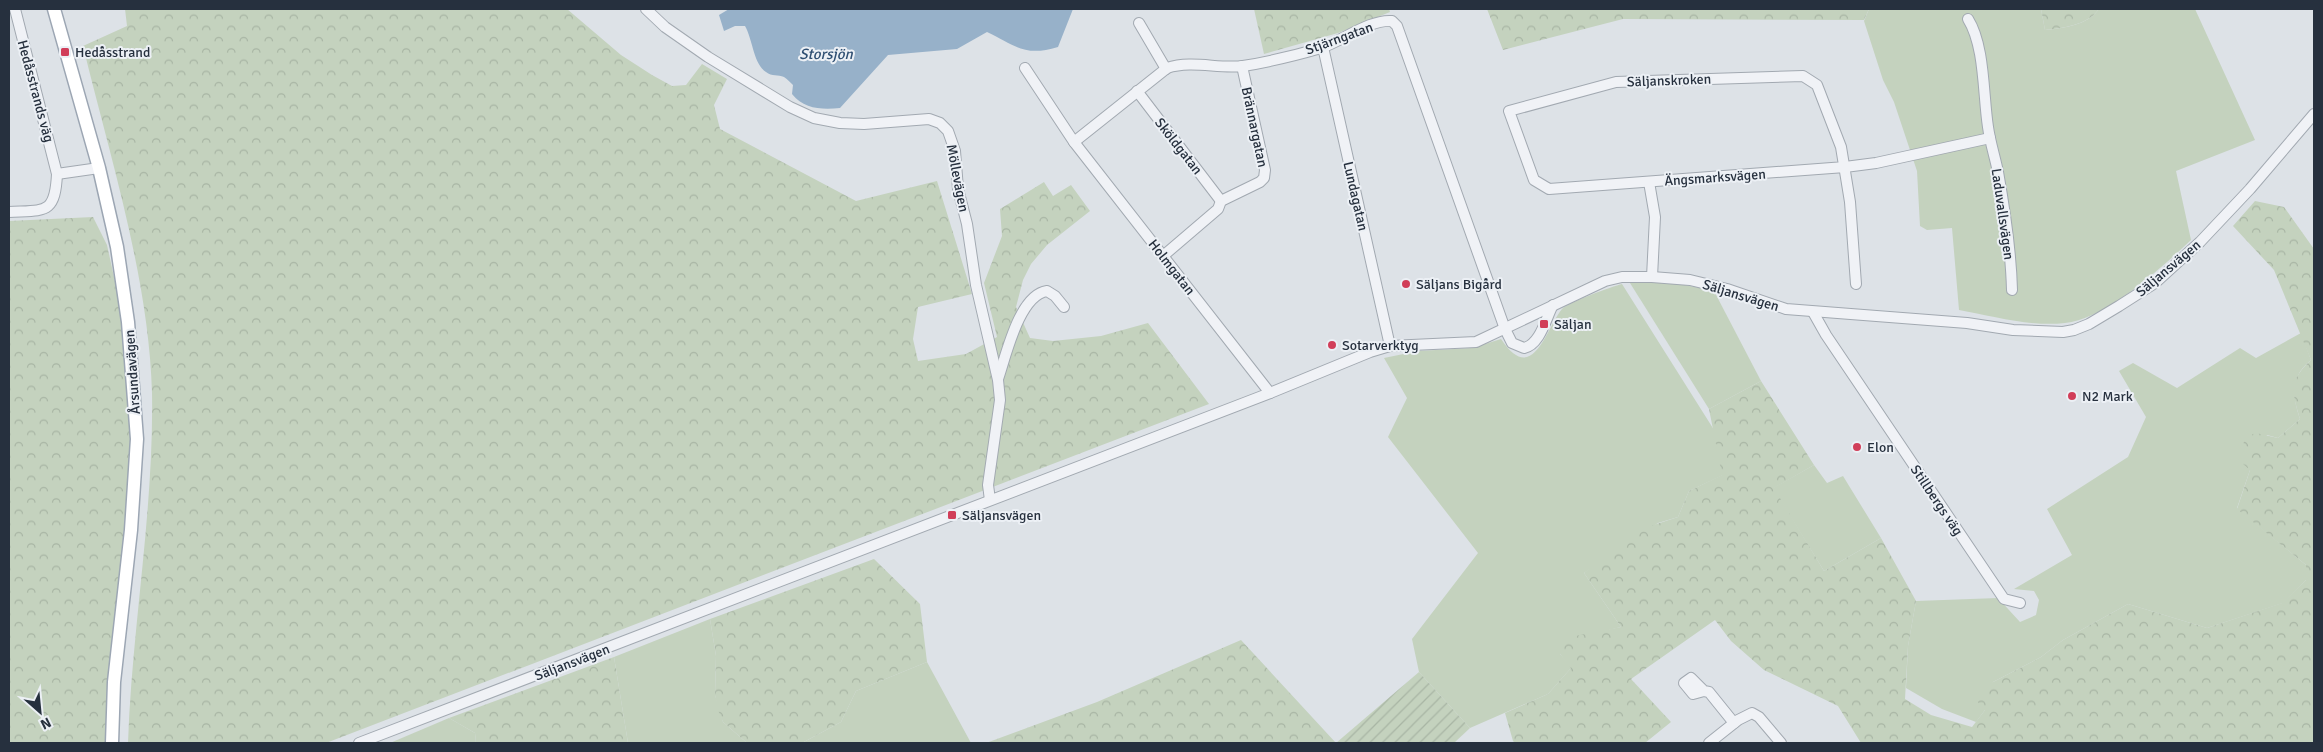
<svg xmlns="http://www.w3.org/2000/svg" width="2323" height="752" font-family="Signika,sans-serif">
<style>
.grass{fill:#c4d2be}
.forest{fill:url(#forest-crowns)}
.garden{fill:url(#garden-furrows)}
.water{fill:#97b1c9}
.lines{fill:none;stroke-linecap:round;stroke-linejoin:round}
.minor-casing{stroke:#a2a9b1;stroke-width:12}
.major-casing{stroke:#9ca6b3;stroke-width:15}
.minor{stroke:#f0f2f6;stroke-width:10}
.major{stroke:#fff;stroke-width:12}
.poi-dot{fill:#d13e59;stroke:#ecf0f5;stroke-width:2}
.labels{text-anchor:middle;stroke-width:4;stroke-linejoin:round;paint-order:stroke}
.street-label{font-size:14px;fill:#26303e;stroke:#ecf0f5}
.poi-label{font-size:14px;fill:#26303e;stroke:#ecf0f5;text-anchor:start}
.water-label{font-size:15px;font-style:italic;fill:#305073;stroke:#ecf0f5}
</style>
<defs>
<pattern id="forest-crowns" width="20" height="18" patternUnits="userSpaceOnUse" patternTransform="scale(1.25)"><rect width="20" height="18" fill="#c4d2be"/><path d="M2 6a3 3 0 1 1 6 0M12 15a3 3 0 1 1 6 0" fill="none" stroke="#a8b5a4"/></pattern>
<pattern id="garden-furrows" width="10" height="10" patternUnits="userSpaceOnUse" patternTransform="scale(1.25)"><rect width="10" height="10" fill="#c4d2be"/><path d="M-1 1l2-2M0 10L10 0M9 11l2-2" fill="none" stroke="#a8b5a4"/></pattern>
</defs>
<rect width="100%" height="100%" fill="#dde2e7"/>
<g class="grass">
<path d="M 1869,9 L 2041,9 L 2045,30 C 2064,28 2088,25 2099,9 L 2195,9 L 2255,140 L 2176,171 L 2191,240 C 2161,268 2106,319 2065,323 C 2031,327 1992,316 1959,310 L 1952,228 L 1927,230 L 1920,226 L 1917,171 L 1894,102 L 1883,80 L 1864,21 Z"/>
<polygon points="1666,281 1714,291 1761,381 1709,409 1630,283"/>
<path d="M 1622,284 L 1716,433 L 1723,475 L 1689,491 L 1678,517 L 1658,523 L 1584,573 L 1621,627 L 1596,633 L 1560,654 L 1572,667 L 1548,694 L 1470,728 L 1419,672 L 1412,639 L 1478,553 L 1388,437 L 1407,398 L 1384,358 L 1418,351 L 1472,348 L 1501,339 C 1533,387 1546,328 1562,309 C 1567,303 1613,286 1622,284 Z"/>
<path d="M 2301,333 L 2311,360 C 2290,377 2292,395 2300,419 L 2278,438 L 2267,435 L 2250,470 L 2237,508 L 2306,565 L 2306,580 L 2283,603 L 2207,628 L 2128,604 L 2063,640 L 2041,657 L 1993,682 L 1985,710 L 1976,722 L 1942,709 L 1906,688 L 1908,646 L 1916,601 L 1998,598 L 2020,622 L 2036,615 L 2039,600 L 2034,591 L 2014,589 L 2072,555 L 2047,509 L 2128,457 L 2146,417 L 2119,371 L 2133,363 L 2177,388 L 2240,348 L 2256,358 Z"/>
<polygon points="1814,465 1827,483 1843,476 1881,538 1824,571 1773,488"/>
<polygon points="710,619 716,656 715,695 723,722 747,743 628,743 614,657"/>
<polygon points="927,662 971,743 802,743 841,722 856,691"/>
<polygon points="449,718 475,733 476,743 390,743"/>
</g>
<g class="forest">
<path d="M 125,9 L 567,9 L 621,55 L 652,75 L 672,86 L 686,85 L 702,64 L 727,79 L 714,105 L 720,129 L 856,201 L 937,181 L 972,294 L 918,307 L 913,339 L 918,361 L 966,354 L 997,337 L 984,283 L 1002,236 L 1000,209 L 1044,182 L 1053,196 L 1071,185 L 1090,211 L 1047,245 L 1031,264 L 1023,280 L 1016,307 L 1030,338 L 1053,341 L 1101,336 L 1148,323 L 1209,404 L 326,743 L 128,743 C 132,626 154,511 152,393 C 149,279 110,157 83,46 L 127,26 Z"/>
<polygon points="1254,9 1389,9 1390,12 1338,33 1264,54"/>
<polygon points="1487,9 1869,9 1864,20 1623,19 1503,50"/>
<path d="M 2041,9 L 2099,9 C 2088,25 2063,28 2045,30 Z"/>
<path d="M 2255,201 L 2284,207 L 2314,249 L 2314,743 L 1861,743 L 1838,706 L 1764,670 L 1731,641 L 1715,620 L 1631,679 L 1671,722 L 1645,743 L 1515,743 L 1513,741 L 1505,713 L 1548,694 L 1571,668 L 1560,654 L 1562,642 L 1570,637 L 1621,627 L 1584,573 L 1635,531 L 1678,517 L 1689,491 L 1722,475 L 1709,409 L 1761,381 L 1814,465 L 1774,488 L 1824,571 L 1881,538 L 1916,601 L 1908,646 L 1905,699 L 1931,715 L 1972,727 L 1985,710 L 1974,698 L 1993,682 L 2041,657 L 2063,640 L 2128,604 L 2207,628 L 2282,603 L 2306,580 L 2306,565 L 2237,509 L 2250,470 L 2243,464 L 2242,450 L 2245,437 L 2256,433 L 2278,438 L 2300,419 C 2292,392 2288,381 2311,360 L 2274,270 L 2233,226 Z"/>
<polygon points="93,217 107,245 125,327 131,441 107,743 9,743 9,221"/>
<polygon points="874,559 920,604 927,662 856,691 841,722 802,743 747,743 723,722 718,710 715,695 716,656 710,619"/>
<polygon points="1241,640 1336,743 986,743 1097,702"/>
<polygon points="614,657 628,743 476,743 475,733 449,718"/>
</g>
<polygon class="garden" points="1419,672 1470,728 1454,743 1336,743"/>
<path class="water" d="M 729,9 L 1073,9 L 1058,47 C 1025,57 1016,46 987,32 L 957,49 L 888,55 L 840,108 C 822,110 804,109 792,94 L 793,85 C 791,83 787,79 784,77 C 778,74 772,77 766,72 C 753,63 753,40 745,26 L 735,26 L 724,31 L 719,15 Z"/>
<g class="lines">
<g class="minor-casing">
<g id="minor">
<polyline points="646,9 665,27 708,57 790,107 814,118 840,123 864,124 929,119 940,123 948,131 955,151 958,189 967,224 976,285 998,380 1000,400 988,485 990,500"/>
<path d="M 1968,19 C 1985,46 1983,95 1988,127 C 1990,142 1995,157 1998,172 C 2005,211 2011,251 2012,290"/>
<polyline points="1139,23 1166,69"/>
<polyline points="1323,47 1390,346"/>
<path d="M 1025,68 L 1074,142 L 1167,68 C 1192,60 1218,69 1243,66 C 1268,62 1297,55 1321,48 C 1342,41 1370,19 1392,21 L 1397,26 L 1505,329 L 1512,343 L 1524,348 C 1540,345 1546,318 1553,305"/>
<polyline points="1137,91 1221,201"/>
<polyline points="1074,142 1270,393"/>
<polyline points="57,174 99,168"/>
<polyline points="1649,182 1655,217 1652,277"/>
<path d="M 9,212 C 45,210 55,215 57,174 L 15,9"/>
<polyline points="1163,256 1218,209 1221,201 1260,182 1264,178 1265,170 1242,66"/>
<polyline points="1856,284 1850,202 1841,147 1817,85 1803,76 1616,82 1509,111 1534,180 1549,189 1845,167 1876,163 1990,138"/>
<polyline points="1813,312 1826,335 2004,599 2020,603"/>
<path d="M 998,379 C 1006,356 1019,295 1047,291 L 1055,296 L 1064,307"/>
<polyline points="1704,691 1693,694 1684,683 1691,678 1704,691 1709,692 1734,723"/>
<polyline points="359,743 1270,393 1370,352 1390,346 1476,342 1605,281 1622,277 1652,277 1690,280 1727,289 1786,309 1967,323 2013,330 2063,332 2074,330 2089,324 2119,306 2155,283 2200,242 2250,189 2314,114"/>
<polyline points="1709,743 1738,720 1752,713 1759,717 1781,743"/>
</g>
</g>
<g class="major-casing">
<polyline id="major" points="54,9 99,168 117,247 128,322 137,439 131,530 114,682 112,743"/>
</g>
<use href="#minor" class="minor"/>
<use href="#major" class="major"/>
</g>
<g class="poi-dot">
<rect x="60" y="47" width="10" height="10" rx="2.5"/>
<circle cx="1406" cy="284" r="5"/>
<rect x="1539" y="319" width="10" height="10" rx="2.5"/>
<circle cx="1332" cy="345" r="5"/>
<circle cx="2072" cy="396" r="5"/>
<circle cx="1857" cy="447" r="5"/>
<rect x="947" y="510" width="10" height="10" rx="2.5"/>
</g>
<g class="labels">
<g class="street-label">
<text transform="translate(1339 38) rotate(-20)" y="5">Stjärngatan</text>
<text transform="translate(1669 80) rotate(-2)" y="5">Säljanskroken</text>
<text transform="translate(36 91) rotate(75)" y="5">Hedåsstrands väg</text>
<text transform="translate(1255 127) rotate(78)" y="5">Brännargatan</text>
<text transform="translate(1179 146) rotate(52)" y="5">Sköldgatan</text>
<text transform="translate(1715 177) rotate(-4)" y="5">Ängsmarksvägen</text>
<text transform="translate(958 178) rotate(79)" y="5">Möllevägen</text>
<text transform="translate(1356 196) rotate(77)" y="5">Lundagatan</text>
<text transform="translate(2003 214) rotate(82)" y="5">Laduvallsvägen</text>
<text transform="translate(1172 267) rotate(52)" y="5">Holmgatan</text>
<text transform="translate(2168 268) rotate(-40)" y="5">Säljansvägen</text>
<text transform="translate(1741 295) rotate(17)" y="5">Säljansvägen</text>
<text transform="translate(132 372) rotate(-94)" y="5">Årsundavägen</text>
<text transform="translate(1937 500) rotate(56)" y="5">Stillbergs väg</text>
<text transform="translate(572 662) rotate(-21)" y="5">Säljansvägen</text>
</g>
<g class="poi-label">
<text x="75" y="57">Hedåsstrand</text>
<text x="1416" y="289">Säljans Bigård</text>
<text x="1554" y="329">Säljan</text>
<text x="1342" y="350">Sotarverktyg</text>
<text x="2082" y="401">N2 Mark</text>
<text x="1867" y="452">Elon</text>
<text x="962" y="520">Säljansvägen</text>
</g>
<g class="water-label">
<text x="826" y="59">Storsjön</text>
</g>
</g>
<rect width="2323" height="752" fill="none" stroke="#26303e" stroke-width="20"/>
<g transform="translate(40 712) rotate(153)" stroke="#ecf0f5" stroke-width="4" paint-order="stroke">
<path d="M0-4L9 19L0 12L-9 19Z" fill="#26303e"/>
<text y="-8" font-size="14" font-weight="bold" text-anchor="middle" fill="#26303e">N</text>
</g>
</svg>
